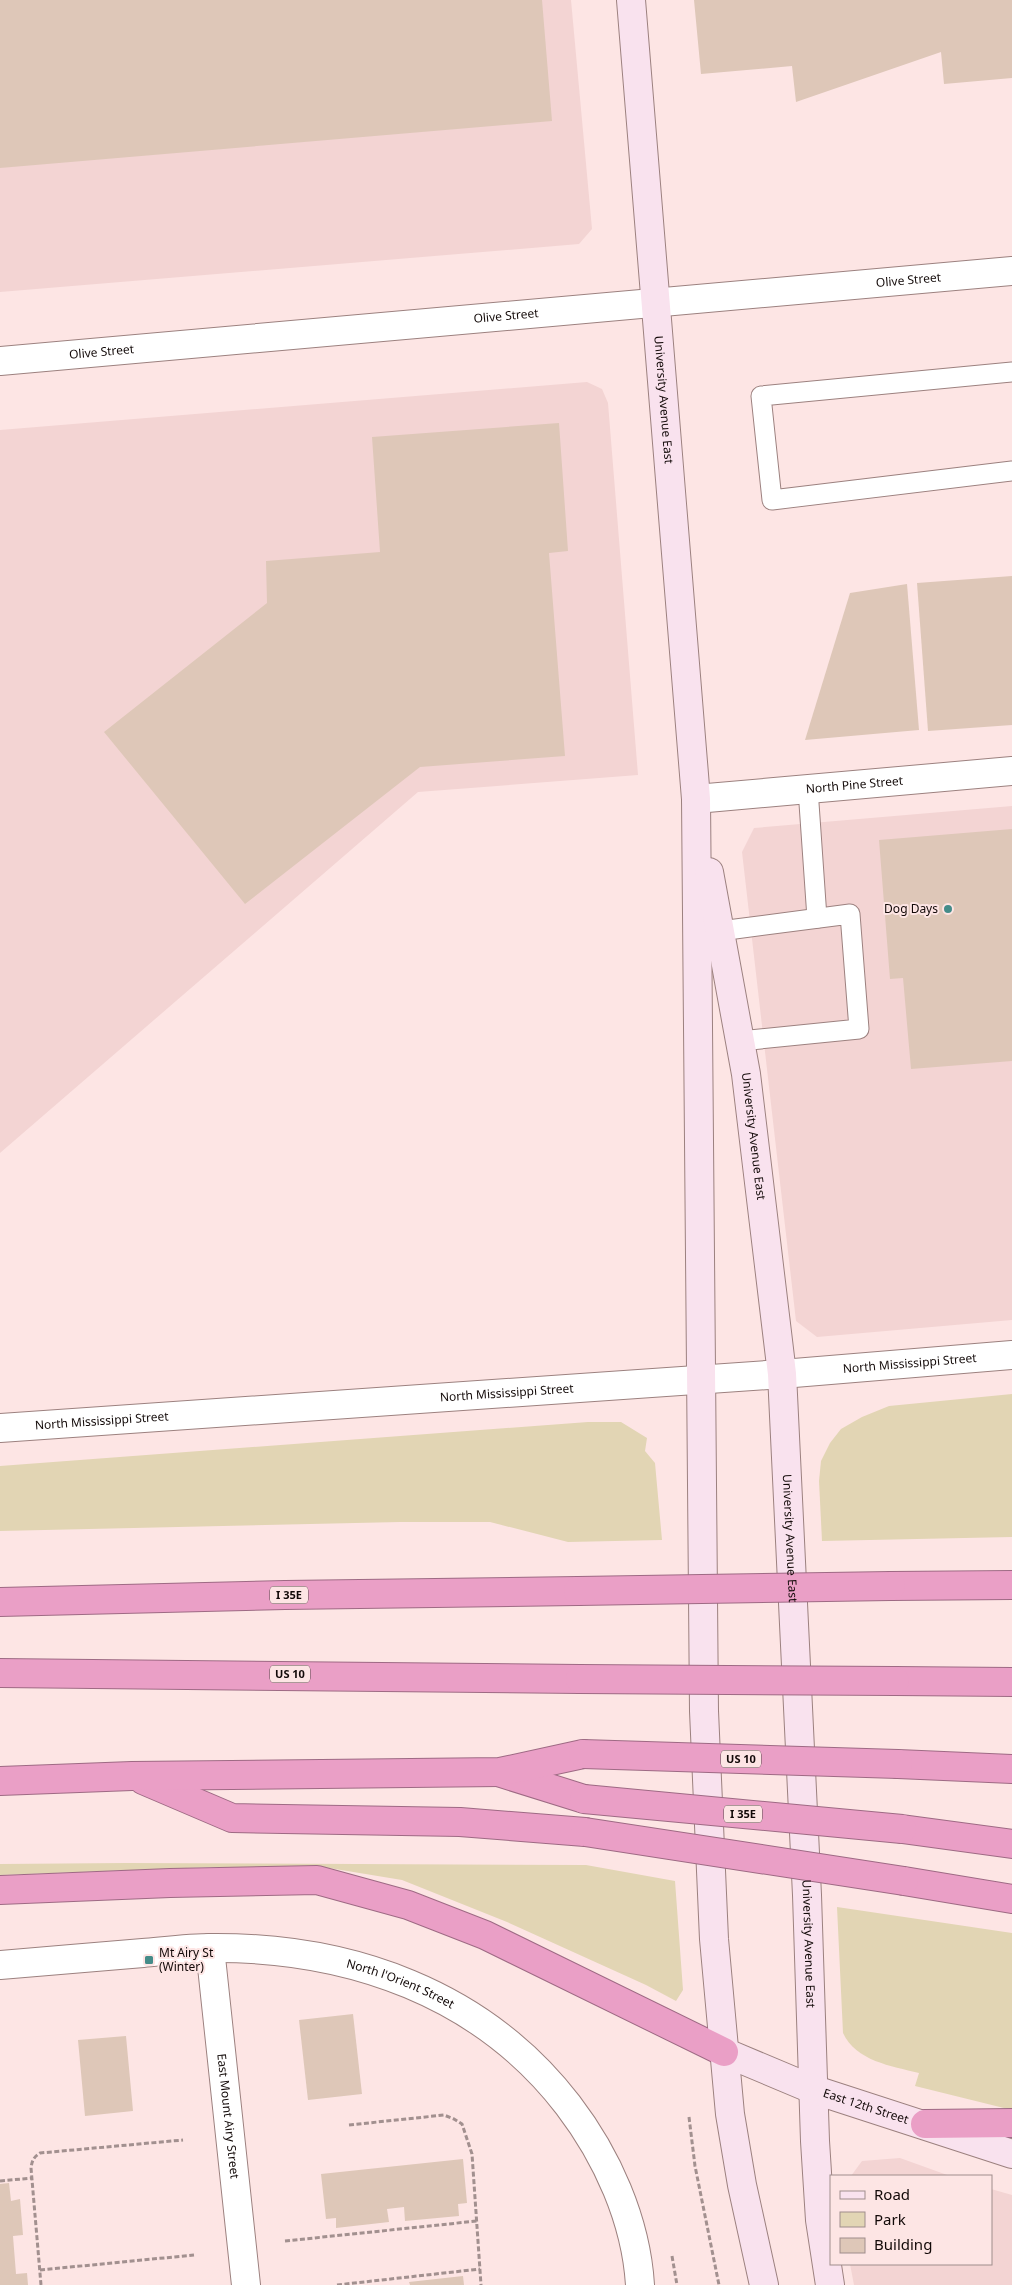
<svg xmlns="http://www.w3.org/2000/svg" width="1012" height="2285" font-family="'Noto Sans',sans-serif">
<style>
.built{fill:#f3d4d3}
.green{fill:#e2d5b4}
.building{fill:#dec7b8}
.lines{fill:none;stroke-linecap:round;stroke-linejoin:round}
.service-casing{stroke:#9c817f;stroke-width:21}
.minor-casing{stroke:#9c817f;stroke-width:30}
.tertiary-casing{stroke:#9c817f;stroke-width:30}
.secondary-casing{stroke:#9c817f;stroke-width:30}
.motorway-casing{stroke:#9e6a84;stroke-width:30}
.path{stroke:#a2908f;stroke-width:3;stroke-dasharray:5 2.5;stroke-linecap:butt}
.service{stroke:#fff;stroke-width:19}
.minor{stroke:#fff;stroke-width:28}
.tertiary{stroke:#fff;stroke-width:28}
.secondary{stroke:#f9e2ee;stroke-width:28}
.motorway{stroke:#ea9fc6;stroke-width:28}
.motorway-bridge-casing{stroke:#9e6a84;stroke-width:30;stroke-linecap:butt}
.motorway-bridge{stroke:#ea9fc6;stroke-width:28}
.poi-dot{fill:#448c89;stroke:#fde5e4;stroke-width:2}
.labels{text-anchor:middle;stroke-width:4;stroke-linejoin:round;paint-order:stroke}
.shield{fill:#fde5e4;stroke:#584b4a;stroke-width:1}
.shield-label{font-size:11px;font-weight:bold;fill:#120908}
.street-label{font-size:12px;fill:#120908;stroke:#fde5e4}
.poi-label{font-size:12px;fill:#120908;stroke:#fde5e4;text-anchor:end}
</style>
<rect width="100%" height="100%" fill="#fde5e4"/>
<g class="built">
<polygon points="0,0 571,0 592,229 579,244 0,292"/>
<polygon points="587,382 602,389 608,403 638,775 418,792 0,1153 0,430"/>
<polygon points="1012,806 1012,1320 817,1337 796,1321 742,852 754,828"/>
<polygon points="900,2158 950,2176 851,2176 862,2161"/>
<polygon points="991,2189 1012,2195 1012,2285 854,2285 850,2264 991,2264"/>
</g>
<g class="green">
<polygon points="1012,1394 1012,1537 822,1541 819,1481 821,1461 830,1443 841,1429 862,1417 889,1406"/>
<polygon points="588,1422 621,1422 647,1438 645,1451 655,1463 662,1540 568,1542 490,1522 400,1522 0,1531 0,1466"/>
<polygon points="127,1863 586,1865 675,1881 683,1990 676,2001 646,1985 507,1922 402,1880 323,1867 212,1867 0,1875 0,1864"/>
<path d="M 837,1907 L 1012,1933 L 1012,2110 L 915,2086 L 919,2073 C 891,2066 856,2061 843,2033 Z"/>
</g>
<g class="building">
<polygon points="0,0 542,0 552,121 0,168"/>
<polygon points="694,0 1012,0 1012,78 944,84 941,52 796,102 792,66 701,74"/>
<polygon points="559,423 568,551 549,553 565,756 420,767 245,904 104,732 267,603 266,561 380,552 372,437"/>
<polygon points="1012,576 1012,725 928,731 917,583"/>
<polygon points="907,584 919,730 805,740 850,593"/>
<polygon points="1012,829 1012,1061 911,1069 903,978 890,979 879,840"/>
<polygon points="353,2014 362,2094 308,2100 299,2020"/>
<polygon points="126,2036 133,2111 85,2116 78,2040"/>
<polygon points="463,2159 467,2203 458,2204 459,2216 405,2221 404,2207 387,2209 389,2222 336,2228 336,2218 326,2219 321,2174"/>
<polygon points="9,2183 11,2201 20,2199 23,2235 13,2236 16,2274 27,2273 28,2285 0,2285 0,2184"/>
<polygon points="463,2276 464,2285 410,2285 409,2282"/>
</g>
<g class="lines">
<g class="service-casing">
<g id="service">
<polyline points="1012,372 761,396 772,500 1012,471"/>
<polyline points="808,789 817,918"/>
<polyline points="720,931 850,914 859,1029 740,1041"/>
</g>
</g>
<g class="minor-casing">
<g id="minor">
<path id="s1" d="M 0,361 L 1012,271"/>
<path id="s2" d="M 696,799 L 1012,771"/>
<path id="s3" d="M 0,1428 L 782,1374 L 1012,1355"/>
<path id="s4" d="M 210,1948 L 246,2285"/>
</g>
</g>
<g class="tertiary-casing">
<g id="tertiary">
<path id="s5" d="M 0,1965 C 48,1961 95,1957 143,1953 C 166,1951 189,1948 212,1948 C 350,1947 482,1993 568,2105 C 607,2156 636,2220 640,2285"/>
</g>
</g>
<g class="secondary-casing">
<g id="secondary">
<path id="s6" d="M 631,0 L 696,799 L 704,1711 L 714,1939 L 730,2114 L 742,2185 L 764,2285"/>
<path id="s7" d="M 709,872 L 746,1074 L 782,1374 L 807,1895 L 815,2141 L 820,2220 L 830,2285"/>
<path id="s8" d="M 724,2052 L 812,2089 L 1012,2154"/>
</g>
</g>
<g class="motorway-casing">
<g id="motorway">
<polyline points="891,1586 1012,1585"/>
<polyline points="0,1602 285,1595 578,1591"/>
<polyline points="0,1673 580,1679"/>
<polyline points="895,1681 1012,1682"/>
<polyline points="898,1764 1012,1769"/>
<polyline points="501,1773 584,1799"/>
<polyline points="143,1780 232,1818 460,1822 585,1832"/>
<polyline points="0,1781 132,1776 500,1772 583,1754"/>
<polyline points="902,1829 1012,1844"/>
<polyline points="904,1881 1012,1899"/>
<polyline points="0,1890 170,1883 317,1880 408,1905 485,1935 724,2052"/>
<polyline points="925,2124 1012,2123"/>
</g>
</g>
<g class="path">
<polyline points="689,2117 695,2166 719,2285"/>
<polyline points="349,2125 444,2115 454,2119 462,2124 472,2154 481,2285"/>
<polyline points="0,2181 32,2178"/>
<polyline points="285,2241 477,2221"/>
<polyline points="672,2256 677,2285"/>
<polyline points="40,2270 194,2255"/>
<path d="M 41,2285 L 31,2168 C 32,2160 34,2157 40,2153 L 183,2140"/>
<polyline points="337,2285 480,2269"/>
</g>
<use href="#service" class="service"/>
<use href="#minor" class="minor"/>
<use href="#tertiary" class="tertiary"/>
<use href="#secondary" class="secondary"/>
<use href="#motorway" class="motorway"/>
<g class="motorway-bridge-casing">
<g id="motorway-bridge">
<polyline points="578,1591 891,1586"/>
<polyline points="580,1679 895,1681"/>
<polyline points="583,1754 898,1764"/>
<polyline points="584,1799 902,1829"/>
<polyline points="585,1832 904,1881"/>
</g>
</g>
<use href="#motorway-bridge" class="motorway-bridge"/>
</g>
<g class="poi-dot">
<circle cx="948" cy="909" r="5"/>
<rect x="144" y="1955" width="10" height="10" rx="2.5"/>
</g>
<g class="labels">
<g class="shield">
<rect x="270" y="1586.5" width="38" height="17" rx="4"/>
<rect x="270" y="1665.5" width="40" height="17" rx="4"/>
<rect x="721" y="1750.5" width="40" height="17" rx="4"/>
<rect x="724" y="1805.5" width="38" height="17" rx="4"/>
</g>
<g class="shield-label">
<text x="289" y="1599">I 35E</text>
<text x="290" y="1678">US 10</text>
<text x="741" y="1763">US 10</text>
<text x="743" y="1818">I 35E</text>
</g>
<g class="street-label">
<text dy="4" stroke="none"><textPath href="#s1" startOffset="912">Olive Street</textPath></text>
<text dy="4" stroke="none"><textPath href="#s1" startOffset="508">Olive Street</textPath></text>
<text dy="4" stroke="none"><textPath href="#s1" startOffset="102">Olive Street</textPath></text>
<text dy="4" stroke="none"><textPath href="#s6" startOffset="401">University Avenue East</textPath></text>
<text dy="4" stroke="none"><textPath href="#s2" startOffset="159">North Pine Street</textPath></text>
<text dy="4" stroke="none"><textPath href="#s7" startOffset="268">University Avenue East</textPath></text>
<text dy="4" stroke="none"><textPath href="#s3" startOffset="912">North Mississippi Street</textPath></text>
<text dy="4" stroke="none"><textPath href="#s3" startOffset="508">North Mississippi Street</textPath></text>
<text dy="4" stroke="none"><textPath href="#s3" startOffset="102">North Mississippi Street</textPath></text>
<text dy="4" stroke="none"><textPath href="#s7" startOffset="672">University Avenue East</textPath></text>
<text dy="4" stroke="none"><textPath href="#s7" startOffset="1078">University Avenue East</textPath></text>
<text dy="4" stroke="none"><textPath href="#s5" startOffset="406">North l'Orient Street</textPath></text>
<text dy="4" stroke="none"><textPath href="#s8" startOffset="152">East 12th Street</textPath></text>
<text dy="4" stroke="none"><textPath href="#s4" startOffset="169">East Mount Airy Street</textPath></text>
</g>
<g class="poi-label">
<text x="938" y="913">Dog Days</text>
<text x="159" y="1957" text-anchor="start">Mt Airy St<tspan x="159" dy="14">(Winter)</tspan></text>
</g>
</g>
<rect x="830" y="2175" width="162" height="90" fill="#fde5e4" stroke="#9f8d8c"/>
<rect x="840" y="2191" width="25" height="8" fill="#f9e2ee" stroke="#9f8d8c"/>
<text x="874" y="2200" font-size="15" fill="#120908">Road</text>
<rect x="840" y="2212" width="25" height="15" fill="#e2d5b4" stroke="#9f8d8c"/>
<text x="874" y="2225" font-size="15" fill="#120908">Park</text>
<rect x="840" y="2238" width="25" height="15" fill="#dec7b8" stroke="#9f8d8c"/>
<text x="874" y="2250" font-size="15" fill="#120908">Building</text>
</svg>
